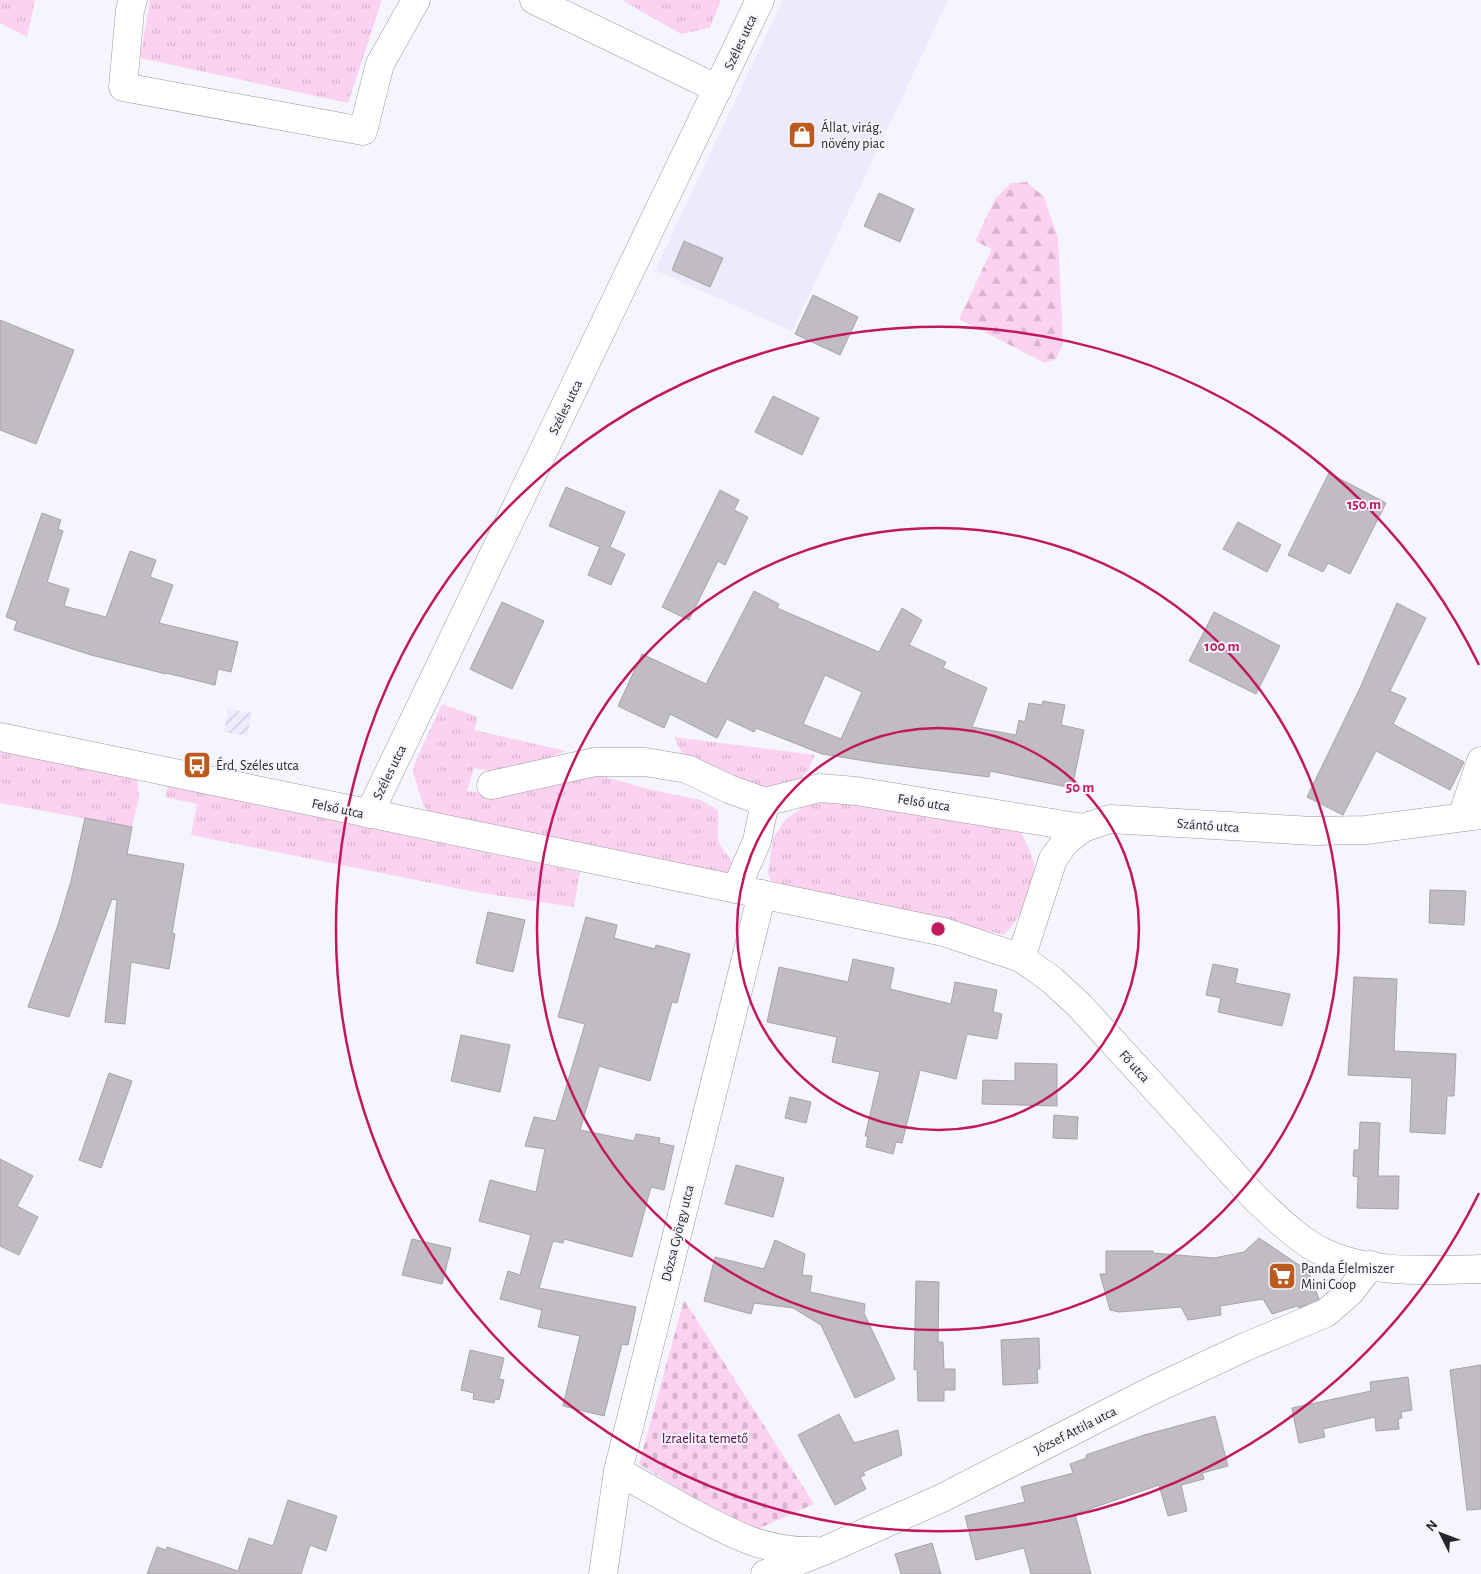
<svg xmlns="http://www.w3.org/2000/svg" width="1481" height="1574" font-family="'Alegreya Sans',sans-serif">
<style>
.built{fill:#ebebfb}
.industrial{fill:url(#industrial-furrows)}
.grass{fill:url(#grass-tufts)}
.forest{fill:url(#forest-firs)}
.cemetery{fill:url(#cemetery-stones)}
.building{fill:#c1bcc4;stroke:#a6a2a9;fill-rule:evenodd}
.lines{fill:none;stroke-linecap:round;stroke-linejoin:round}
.minor-casing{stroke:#98989f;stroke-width:29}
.minor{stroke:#fff;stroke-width:28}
.ring{fill:none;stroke:#c2185b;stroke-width:2.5}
.labels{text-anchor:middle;stroke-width:4;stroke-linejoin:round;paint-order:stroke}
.street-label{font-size:14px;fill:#27272a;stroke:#f5f5fd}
.poi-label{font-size:14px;fill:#27272a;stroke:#f5f5fd;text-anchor:start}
.park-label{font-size:14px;fill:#540049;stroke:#f5f5fd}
.centre{fill:#c2185b;stroke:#f5f5fd;stroke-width:2.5}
.ring-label{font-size:15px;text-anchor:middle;font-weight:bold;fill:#c2185b;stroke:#f5f5fd;stroke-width:4;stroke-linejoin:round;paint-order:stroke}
</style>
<defs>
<pattern id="industrial-furrows" width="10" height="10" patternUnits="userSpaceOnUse" patternTransform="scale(1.25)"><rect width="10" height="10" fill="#ebebfb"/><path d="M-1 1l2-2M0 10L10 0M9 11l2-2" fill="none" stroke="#cacad7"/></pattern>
<pattern id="grass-tufts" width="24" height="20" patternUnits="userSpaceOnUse" patternTransform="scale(1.25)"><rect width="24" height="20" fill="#fbd2f0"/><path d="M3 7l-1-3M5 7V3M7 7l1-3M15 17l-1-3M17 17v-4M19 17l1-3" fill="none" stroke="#d7b4ce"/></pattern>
<pattern id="forest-firs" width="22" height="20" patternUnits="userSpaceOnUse" patternTransform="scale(1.25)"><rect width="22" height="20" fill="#fbd2f0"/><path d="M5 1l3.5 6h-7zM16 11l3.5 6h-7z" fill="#d7b4ce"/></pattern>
<pattern id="cemetery-stones" width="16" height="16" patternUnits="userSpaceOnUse" patternTransform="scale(1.25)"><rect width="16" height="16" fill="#fbd2f0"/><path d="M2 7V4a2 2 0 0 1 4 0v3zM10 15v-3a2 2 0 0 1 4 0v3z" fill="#d7b4ce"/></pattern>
</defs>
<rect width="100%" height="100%" fill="#f5f5fd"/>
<polygon class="built" points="783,0 948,0 792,331 655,270"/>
<polygon class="industrial" points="228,709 252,713 247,736 224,732"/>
<g class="grass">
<polygon points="0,0 35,0 27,37 0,23"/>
<polygon points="150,0 382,0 348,103 140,58"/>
<polygon points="622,0 721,0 710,28 681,34"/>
<polygon points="442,704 478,717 474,730 566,751 516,772 500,773 474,768 467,791 493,795 595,774 652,790 700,800 718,810 718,842 734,865 729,872 714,877 431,814 423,805 413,772 416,760"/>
<polygon points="674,737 815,755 807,772 796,783 779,789 759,788 683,755"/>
<polygon points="0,750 137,779 139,797 132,827 0,803"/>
<polygon points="168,786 580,872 574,907 481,893 191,835 197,804 165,797"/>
<path d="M 830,801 L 1020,831 C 1025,841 1032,853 1034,864 C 1039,888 1020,918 1004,935 L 940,919 L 784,887 L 772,882 L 768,874 L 773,838 L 786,819 L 805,806 Z"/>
</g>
<polygon class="forest" points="1027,182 1044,197 1058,238 1063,343 1056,359 1045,363 959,319 992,249 975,241 995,199 1011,183"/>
<polygon class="cemetery" points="684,1300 814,1504 751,1532 639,1464"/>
<g class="building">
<polygon points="879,193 914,209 900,242 864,226"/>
<polygon points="684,241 723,258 710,287 672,270"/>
<polygon points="813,295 858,317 840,355 795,334"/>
<polygon points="0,320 74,350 36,444 0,430"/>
<polygon points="773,396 819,418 802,455 755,432"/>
<polygon points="1329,473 1386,503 1350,574 1328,563 1323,572 1288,555"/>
<polygon points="566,487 625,512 610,547 625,554 611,585 588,575 600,547 549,526"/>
<polygon points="720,490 739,500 734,510 748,517 725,565 718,561 689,620 662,607"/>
<polygon points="42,513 61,520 58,529 63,531 47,582 69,589 64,606 106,617 130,551 156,560 150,577 173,585 159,623 238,642 231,672 218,669 215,685 166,673 166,674 91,655 14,630 17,621 6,617"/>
<polygon points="1238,522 1281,545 1267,572 1223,549"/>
<path d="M 754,591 L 779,604 L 777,608 L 879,652 L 902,608 L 922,620 L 909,645 L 946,662 L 943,668 L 987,688 L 972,727 L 1016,735 L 1019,720 L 1025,722 L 1029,703 L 1042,705 L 1043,701 L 1065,705 L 1061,725 L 1084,730 L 1072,788 L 990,771 L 989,777 L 878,763 L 822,754 L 756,728 L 754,732 L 727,719 L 717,738 L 670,714 L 664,728 L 618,706 L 642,654 L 706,684 ZM 825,675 L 862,692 L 841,739 L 803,724 Z"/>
<polygon points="502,602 544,621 512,689 470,669"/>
<polygon points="1397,603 1426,618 1390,691 1406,698 1393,724 1464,762 1450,790 1376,751 1343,815 1307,797 1360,688"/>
<polygon points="1214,612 1280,646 1256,694 1189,661"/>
<polygon points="85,818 132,827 127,854 184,864 172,933 175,934 169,969 131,962 125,1024 105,1022 117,900 112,899 69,1017 28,1007 58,925 71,881"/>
<polygon points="1430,890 1466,891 1464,925 1429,923"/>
<polygon points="488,912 525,920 513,972 476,963"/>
<polygon points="586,917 617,925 614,938 655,949 656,945 690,954 677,1003 672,1002 650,1081 599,1066 580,1130 634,1141 636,1134 660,1138 659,1143 674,1146 664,1190 651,1187 632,1257 564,1239 563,1243 553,1241 539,1288 636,1307 628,1345 622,1344 604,1416 563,1406 580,1336 538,1327 542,1310 500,1299 508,1271 520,1275 531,1235 479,1221 490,1180 536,1192 545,1149 525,1146 534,1117 556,1121 585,1024 558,1017"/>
<polygon points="853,959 894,968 890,989 951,1004 955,982 997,990 993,1012 1002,1014 997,1039 967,1034 956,1079 920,1070 902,1143 896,1142 893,1154 866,1147 868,1136 865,1136 880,1072 832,1062 837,1037 767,1022 779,967 848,982"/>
<polygon points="1213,964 1238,969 1235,983 1290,994 1282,1026 1218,1012 1221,998 1206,995"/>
<polygon points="1354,977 1397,979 1394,1051 1456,1054 1454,1096 1447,1096 1445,1134 1410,1132 1412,1078 1348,1075"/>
<polygon points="461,1035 510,1045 500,1092 451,1081"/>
<polygon points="1015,1063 1057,1064 1057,1106 982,1104 983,1080 1015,1081"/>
<polygon points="109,1073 132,1081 101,1168 79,1160"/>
<polygon points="790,1097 811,1102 806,1123 785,1118"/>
<polygon points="1054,1115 1078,1117 1077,1139 1053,1138"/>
<polygon points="1360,1122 1380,1123 1378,1176 1399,1176 1398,1209 1357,1208 1358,1177 1353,1176 1354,1150 1359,1150"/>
<polygon points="0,1159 33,1176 17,1206 38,1217 19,1255 0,1246"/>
<polygon points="736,1165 784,1178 773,1217 725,1204"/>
<polygon points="1259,1238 1308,1271 1319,1299 1299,1308 1297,1306 1272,1314 1263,1299 1220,1306 1221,1315 1188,1320 1181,1307 1119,1312 1110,1310 1100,1274 1106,1274 1106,1251 1153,1251 1153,1253 1214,1258 1244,1252"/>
<polygon points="412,1239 451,1248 442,1284 402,1275"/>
<polygon points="775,1240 805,1254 802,1275 812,1276 810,1292 865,1304 864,1313 895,1379 855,1398 821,1325 793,1308 754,1303 751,1314 704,1301 715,1257 764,1269"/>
<polygon points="916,1281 939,1282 938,1342 943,1342 944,1369 955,1369 955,1390 944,1390 944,1401 918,1401 917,1369 914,1370"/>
<polygon points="1039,1338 1040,1369 1037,1369 1038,1383 1003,1385 1001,1340"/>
<polygon points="470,1350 504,1358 499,1379 504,1380 499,1400 495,1399 494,1403 473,1399 474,1393 461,1390"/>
<polygon points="1481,1365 1481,1509 1467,1510 1450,1370"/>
<polygon points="1408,1377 1412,1410 1401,1412 1402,1418 1398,1419 1399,1429 1376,1431 1375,1417 1323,1429 1325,1437 1299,1443 1292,1408 1371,1391 1370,1382"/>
<polygon points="839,1414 854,1443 898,1430 902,1455 863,1472 865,1475 860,1477 866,1489 835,1505 798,1435"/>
<polygon points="1215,1416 1228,1466 1202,1473 1204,1479 1181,1485 1187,1511 1168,1516 1159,1485 1075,1514 1091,1574 1031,1574 1024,1548 976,1560 965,1516 1025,1502 1021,1487 1073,1473 1070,1464 1087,1458 1086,1455 1144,1435"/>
<polygon points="288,1500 337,1516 326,1551 310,1545 301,1574 147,1574 157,1547 166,1550 167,1547 238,1571 249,1538 273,1546"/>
<polygon points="932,1543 941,1574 901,1574 895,1554"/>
</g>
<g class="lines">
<g class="minor-casing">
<g id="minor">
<polyline points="133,0 130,10 123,87 363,131 380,64 416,0"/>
<polyline points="534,0 718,89"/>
<path d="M 0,737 L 944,932 L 1021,958 L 1052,980 L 1080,1006 L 1257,1200 C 1277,1218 1298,1240 1323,1252 C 1371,1275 1430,1270 1481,1269"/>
<polyline points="491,785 595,762 645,762 687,769 729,789 765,802"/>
<polyline points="369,814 760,0"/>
<polyline points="1462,817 1481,761"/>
<polyline points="736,889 757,841 765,802 820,788 856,791 1083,828"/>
<polyline points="1021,958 1053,859 1065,842 1083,828 1110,819 1313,831 1366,830 1481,815"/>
<path d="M 618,1471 C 640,1484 663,1496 685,1509 C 728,1532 765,1553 815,1551"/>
<polyline points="603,1574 618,1471 762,894"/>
<polyline points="765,1574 826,1550 942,1498 1151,1391 1245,1347 1326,1313 1350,1292 1371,1265"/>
</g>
</g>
<use href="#minor" class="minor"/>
</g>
<g class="ring">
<circle cx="938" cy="929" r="201"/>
<circle cx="938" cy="929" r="401"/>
<path d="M1479 1193A602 602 0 1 1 1479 665"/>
</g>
<defs>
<g id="shop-square" transform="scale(1.4375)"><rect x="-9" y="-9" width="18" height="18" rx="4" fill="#bd5b1e" stroke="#f5f5fd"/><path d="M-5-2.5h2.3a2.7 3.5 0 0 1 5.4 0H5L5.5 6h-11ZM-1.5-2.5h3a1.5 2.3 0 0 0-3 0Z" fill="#fff"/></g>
<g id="bus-square" transform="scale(1.4375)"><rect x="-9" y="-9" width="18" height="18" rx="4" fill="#bd5b1e" stroke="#f5f5fd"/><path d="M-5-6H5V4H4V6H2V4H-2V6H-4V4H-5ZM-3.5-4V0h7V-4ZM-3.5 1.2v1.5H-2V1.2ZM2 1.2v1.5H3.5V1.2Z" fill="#fff"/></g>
<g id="supermarket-square" transform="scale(1.4375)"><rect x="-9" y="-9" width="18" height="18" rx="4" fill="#bd5b1e" stroke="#f5f5fd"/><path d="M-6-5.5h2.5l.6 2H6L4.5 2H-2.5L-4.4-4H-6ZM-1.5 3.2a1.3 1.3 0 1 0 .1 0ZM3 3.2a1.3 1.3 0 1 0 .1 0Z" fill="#fff"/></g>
</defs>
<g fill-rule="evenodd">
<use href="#shop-square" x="802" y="135"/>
<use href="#bus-square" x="197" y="765"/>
<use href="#supermarket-square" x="1282" y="1276"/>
</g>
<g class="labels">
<g class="street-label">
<text transform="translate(740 42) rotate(-65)" y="5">Széles utca</text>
<text transform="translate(565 407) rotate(-64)" y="5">Széles utca</text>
<text transform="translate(389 772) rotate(-64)" y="5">Széles utca</text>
<text transform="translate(924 802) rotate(9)" y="5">Felső utca</text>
<text transform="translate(338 808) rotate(12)" y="5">Felső utca</text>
<text transform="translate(1208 825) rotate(4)" y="5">Szántó utca</text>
<text transform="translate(1135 1066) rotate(48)" y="5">Fő utca</text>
<text transform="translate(677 1233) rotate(-76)" y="5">Dózsa György utca</text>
<text transform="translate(1075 1430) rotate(-27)" y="5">József Attila utca</text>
</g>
<g class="poi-label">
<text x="821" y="132">Állat, virág,<tspan x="821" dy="16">növény piac</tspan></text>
<text x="216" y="770">Érd, Széles utca</text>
<text x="1301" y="1273">Panda Élelmiszer<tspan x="1301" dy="16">Mini Coop</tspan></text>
</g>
<g class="park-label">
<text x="705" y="1443">Izraelita temető</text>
</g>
</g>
<circle cx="938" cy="929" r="8" class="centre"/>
<g class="ring-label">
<text x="1364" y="509">150 m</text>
<text x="1222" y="651">100 m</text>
<text x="1080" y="792">50 m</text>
</g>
<g transform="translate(1441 1534) rotate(312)" stroke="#f5f5fd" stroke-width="4" paint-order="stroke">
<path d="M0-4L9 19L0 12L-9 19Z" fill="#27272a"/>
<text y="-8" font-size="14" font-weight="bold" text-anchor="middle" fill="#27272a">N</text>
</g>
</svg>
